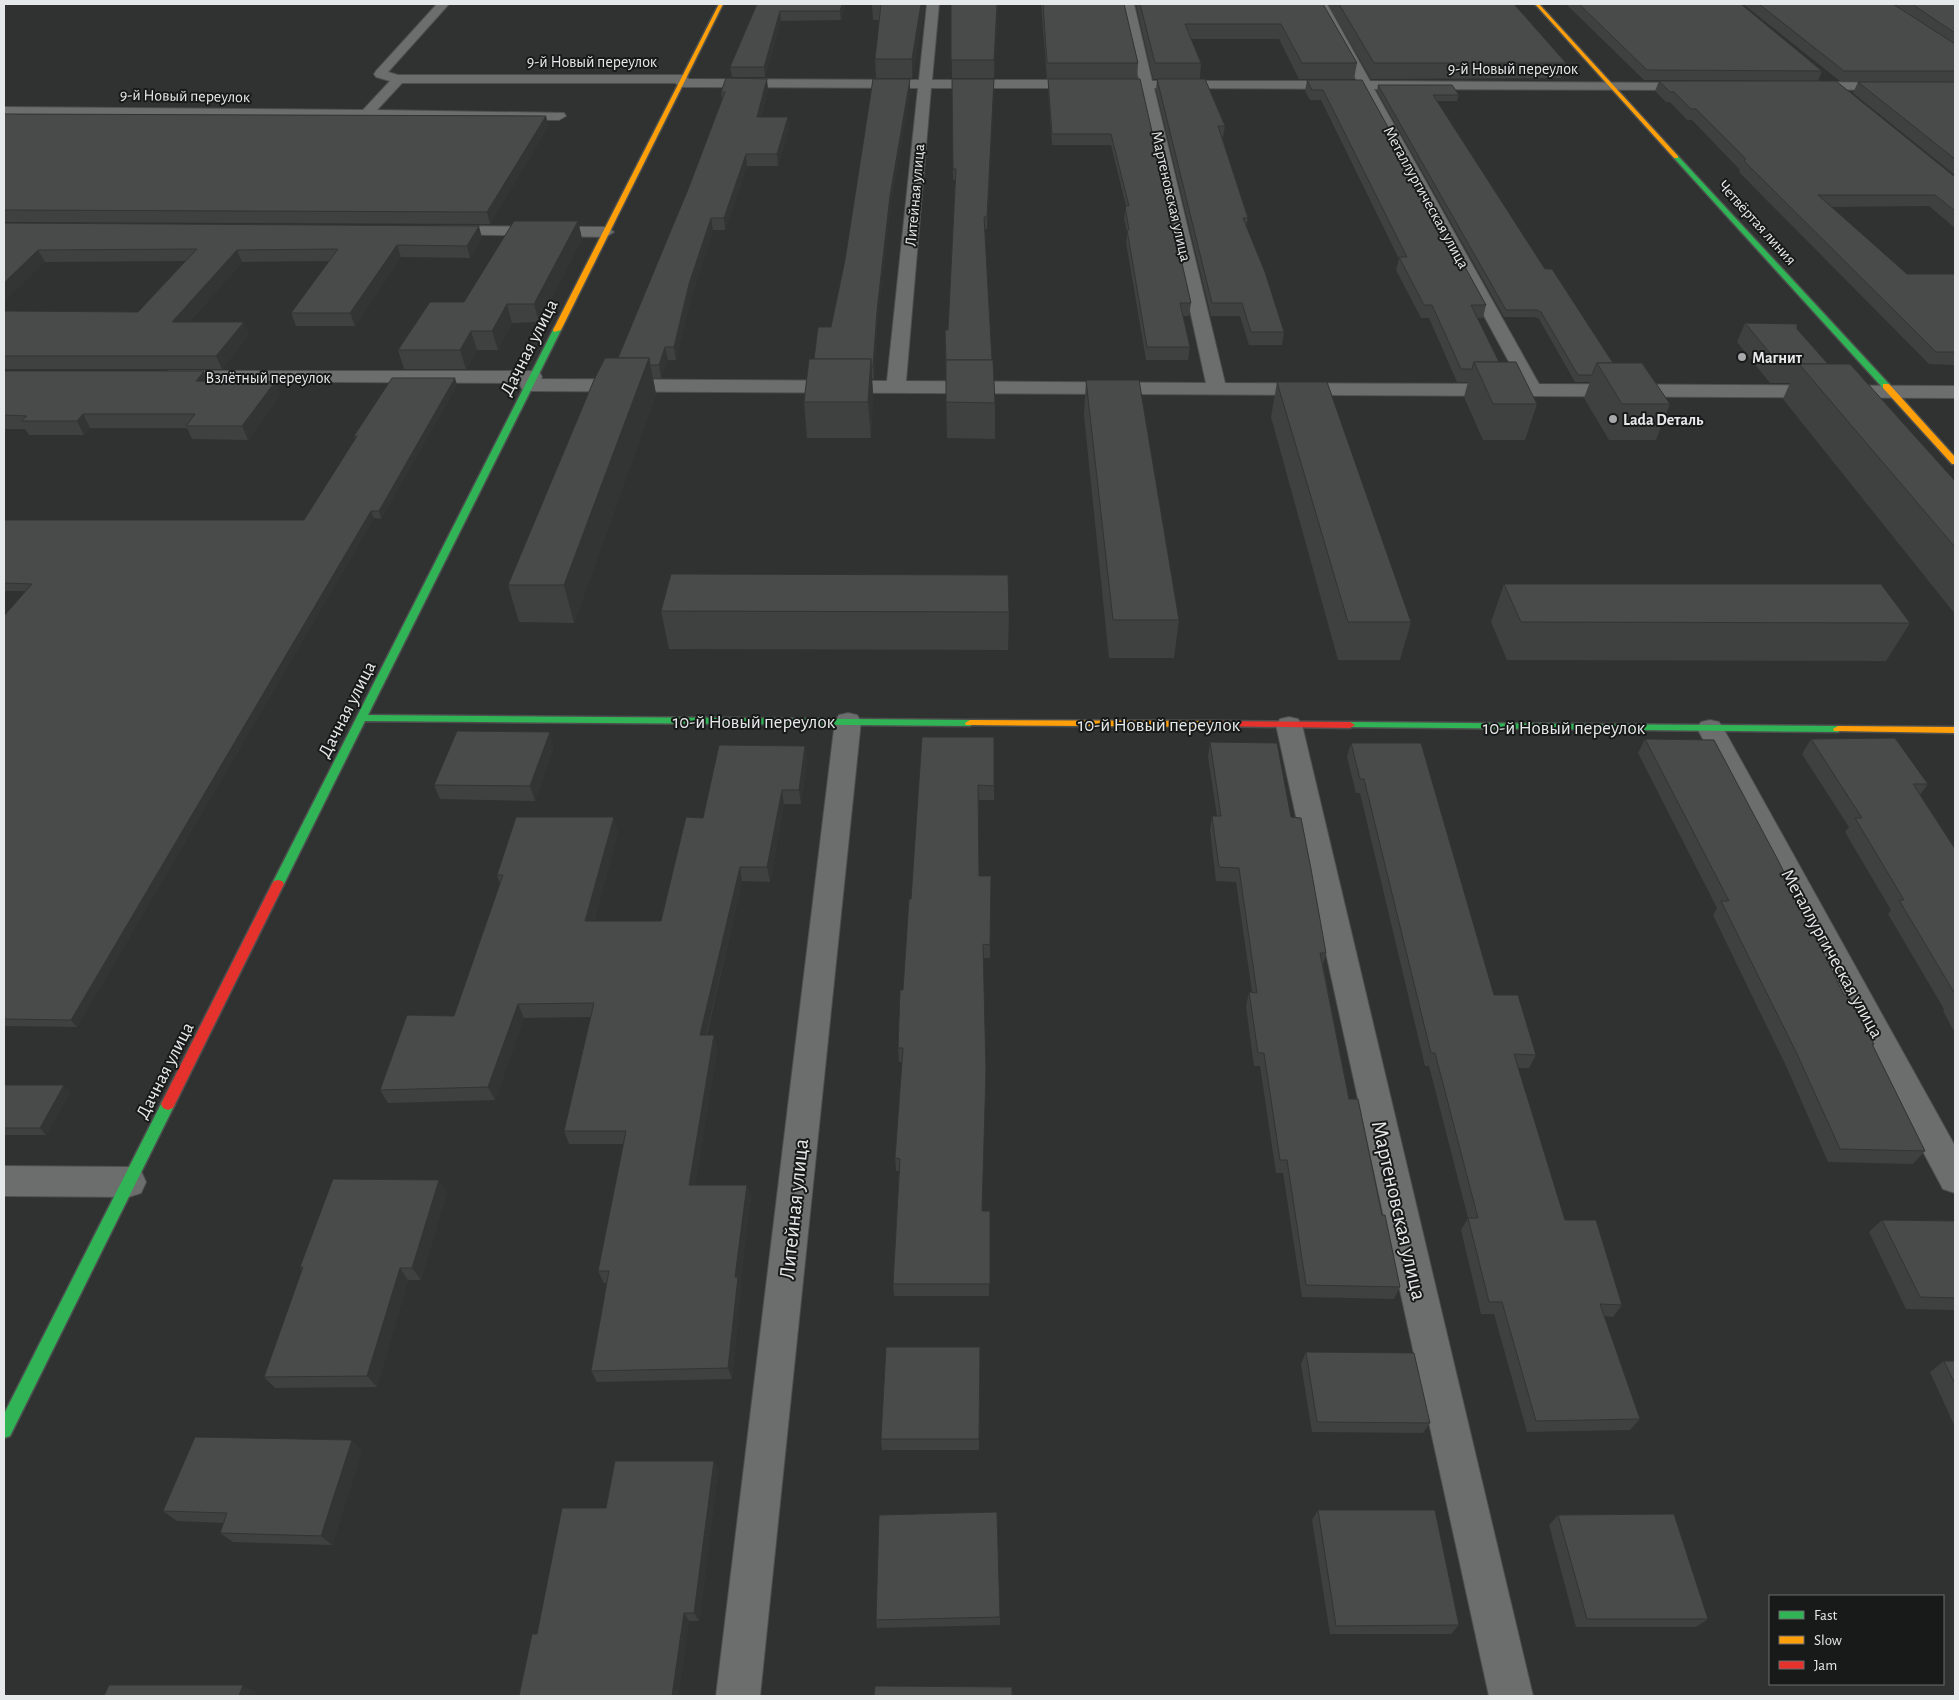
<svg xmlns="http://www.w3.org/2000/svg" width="1959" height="1700" font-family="'Alegreya Sans',sans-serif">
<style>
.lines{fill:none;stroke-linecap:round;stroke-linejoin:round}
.street-casing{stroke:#4d4f4f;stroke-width:2}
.fast-casing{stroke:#4d4f4f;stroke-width:3}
.slow-casing{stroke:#4d4f4f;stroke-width:3}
.jam-casing{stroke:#4d4f4f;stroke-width:3}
.street{fill:#6b6e6d;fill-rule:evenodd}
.fast{fill:#30b455;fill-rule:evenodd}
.slow{fill:#ff9f0a;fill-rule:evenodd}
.jam{fill:#e5322d;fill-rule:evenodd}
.wall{fill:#3f4040}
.shaded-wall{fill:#333434}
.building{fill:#494b4b;stroke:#333434}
.poi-dot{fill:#a6a9a9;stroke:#181a1a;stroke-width:2}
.labels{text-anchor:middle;stroke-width:4;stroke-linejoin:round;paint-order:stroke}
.far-street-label{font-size:16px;fill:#e6e9e9;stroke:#181a1a}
.far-poi-label{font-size:16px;font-weight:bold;fill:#e6e9e9;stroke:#181a1a;text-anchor:start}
.street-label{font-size:19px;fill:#e6e9e9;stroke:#181a1a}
.near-street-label{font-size:22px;fill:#e6e9e9;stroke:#181a1a}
</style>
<rect width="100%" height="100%" fill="#2f3231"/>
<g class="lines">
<g class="street-casing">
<g id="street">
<path d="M 437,4 L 449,4 L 388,72 L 398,75 L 683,75 L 689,79 L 919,80 L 927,4 L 939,4 L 932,80 L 1139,80 L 1122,4 L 1134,4 L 1152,81 L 1357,81 L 1315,4 L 1327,4 L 1370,81 L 1700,83 L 1701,86 L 1695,90 L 1374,89 L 1539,384 L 1955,386 L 1955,398 L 529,391 L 522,389 L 520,385 L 521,383 L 163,381 L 161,377 L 163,373 L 170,371 L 533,371 L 540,373 L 542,377 L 541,379 L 887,381 L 918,88 L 681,87 L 675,83 L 402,83 L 377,110 L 564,113 L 566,116 L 559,120 L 4,115 L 4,107 L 363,110 L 390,81 L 376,77 L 374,74 L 376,71 ZM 931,88 L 1141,88 L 1206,383 L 906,381 ZM 1154,88 L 1361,89 L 1521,384 L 1225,383 Z"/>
<polygon points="1805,82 1955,83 1955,91 1800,89 1799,86"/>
<polygon points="443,226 606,227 614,232 606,237 437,234 435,231 437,228"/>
<polygon points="848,713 857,715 861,721 760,1696 716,1696 835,721 839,715"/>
<polygon points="1289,717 1298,719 1302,725 1533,1696 1489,1696 1276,725 1280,719"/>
<polygon points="1710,720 1719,722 1723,728 1955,1146 1955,1193 1943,1189 1697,728 1701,722"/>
<polygon points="4,1166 129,1167 141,1171 146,1182 141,1193 129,1197 4,1196"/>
</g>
</g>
<g class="fast-casing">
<g id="fast">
<polygon points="1674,156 1678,156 1889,384 1889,388 1883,388 1674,158"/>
<polygon points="554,328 561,330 368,715 970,720 975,723 970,726 365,721 284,884 282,887 274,887 272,884"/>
<polygon points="1350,722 1838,726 1843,729 1838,732 1346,727 1345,725"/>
<polygon points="168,1098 173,1100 175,1104 173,1108 10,1436 4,1438 4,1414 163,1100"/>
</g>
</g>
<g class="slow-casing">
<g id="slow">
<polygon points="719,4 723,4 561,330 554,332 553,330"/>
<polygon points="1535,4 1539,4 1678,156 1678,158 1674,158"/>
<polygon points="1883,384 1889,384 1955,457 1955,464 1952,464 1883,388"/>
<polygon points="970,720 1214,721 1219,724 1214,727 966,725 965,723"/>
<polygon points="1838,726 1955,727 1955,733 1834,731 1833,729"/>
</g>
</g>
<g class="jam-casing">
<g id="jam">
<polygon points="1214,721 1350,722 1355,725 1350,728 1210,726 1209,724 1210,722"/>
<polygon points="278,880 282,881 284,884 173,1108 168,1110 163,1108 161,1104 163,1100 272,884 274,881"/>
</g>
</g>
<use href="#street" class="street"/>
<use href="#fast" class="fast"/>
<use href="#slow" class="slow"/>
<use href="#jam" class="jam"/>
</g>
<g class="wall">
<polygon points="757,4 846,4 841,20 781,21 765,77 732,77 730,67"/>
<polygon points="872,4 925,4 912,78 876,78 875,59 879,20 873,20"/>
<polygon points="951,4 998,4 994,78 952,78"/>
<polygon points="1041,4 1124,4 1138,63 1137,79 1047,79"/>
<polygon points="1136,4 1323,4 1357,63 1354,79 1299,79 1279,39 1191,39 1201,63 1200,79 1153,79"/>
<polygon points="1328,4 1514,4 1566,63 1561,78 1371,79"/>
<polygon points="1566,4 1741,4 1822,71 1818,81 1644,80"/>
<polygon points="1743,4 1955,4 1955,82 1840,81"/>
<polygon points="952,79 994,90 987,229 985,229 992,360 995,403 995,439 947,438 945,330 948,330 955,180 953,180"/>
<polygon points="1048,79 1140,79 1191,303 1189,316 1183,316 1190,347 1188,360 1146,360 1126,242 1127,233 1124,218 1126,206 1111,145 1052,145 1048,90"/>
<polygon points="1157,79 1225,126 1223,137 1222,137 1248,218 1246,226 1284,332 1282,345 1249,345 1240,316 1211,316 1156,90"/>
<polygon points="1307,80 1362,80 1486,305 1483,318 1477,318 1499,362 1537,404 1525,440 1483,440 1464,397 1468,382 1457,382 1429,318 1421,318 1396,270 1399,259 1321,100 1310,100 1305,91"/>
<polygon points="1659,81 1955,177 1955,228 1929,206 1831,207 1907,274 1955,274 1955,365 1929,364 1739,172 1740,170 1692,120 1687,120 1670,102 1666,102 1655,91"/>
<polygon points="1858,82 1955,82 1955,175 1853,93"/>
<polygon points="1378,85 1459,95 1457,101 1437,101 1545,269 1613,363 1670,404 1656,440 1609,440 1584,398 1590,382 1575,382 1539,319 1535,317 1504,317 1377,91"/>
<polygon points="768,89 761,117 788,117 789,128 778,166 747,166 725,230 713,230 691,297 676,360 668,360 661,378 653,378 656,394 574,623 519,622 508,585 618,358 689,187 722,100 721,92"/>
<polygon points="910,90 890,208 877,324 874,379 872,379 873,395 871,438 807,438 804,402 814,359 831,327"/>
<polygon points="4,114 546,116 548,127 490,224 4,222"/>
<polygon points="578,221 582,239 539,322 512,323 498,350 477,350 466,369 404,369 398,350"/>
<polygon points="4,223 482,238 470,258 401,257 355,326 296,326 291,313 329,261 242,262 189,322 249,334 222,369 4,369 4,311 138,312 185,261 45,262"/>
<polygon points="1745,323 1797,329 1828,364 1955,481 1955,614 1783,399 1790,383 1770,383 1737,342"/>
<polygon points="4,371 208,381 280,395 248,440 192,439 187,428 90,428 84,435 29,435 25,429 4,429"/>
<polygon points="1086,380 1179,620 1174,658 1109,658 1084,416"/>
<polygon points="1277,382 1411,622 1400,660 1338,660 1271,417"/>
<polygon points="457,385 381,519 374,518 77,1027 4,1026 4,616 26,591 4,591 4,520 304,520 355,439 354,436"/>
<polygon points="1504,584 1910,623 1886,661 1507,660 1491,622"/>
<polygon points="661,611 1009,612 1008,650 669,649"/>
<polygon points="994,737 994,800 978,800 979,876 991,876 990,958 983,958 982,1211 990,1211 989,1296 894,1296 893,1284 899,1171 896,1171 895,1158 902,1062 899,1062 898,1048 911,899"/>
<polygon points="1645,739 1844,995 1874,1044 1873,1046 1925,1151 1913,1164 1828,1162 1787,1068 1713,915 1717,908 1638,753"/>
<polygon points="1811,739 1928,784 1920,795 1955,849 1955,1033 1943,1011 1944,1009 1888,914 1891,910 1845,832 1849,827 1802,754"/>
<polygon points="1210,742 1291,817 1326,953 1323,964 1349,1099 1382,1215 1400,1287 1394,1299 1302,1297 1283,1173 1276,1173 1260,1066 1254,1066 1246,1006 1249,992 1252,992 1236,882 1216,881 1210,830 1212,816 1217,816 1208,757"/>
<polygon points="1351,743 1494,995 1536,1055 1529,1068 1518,1068 1565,1220 1622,1305 1613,1317 1604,1316 1640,1419 1630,1430 1527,1432 1494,1314 1481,1314 1461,1230 1468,1218 1429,1066 1425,1066 1360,793 1356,793 1347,757"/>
<polygon points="554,746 535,801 440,799 434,785"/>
<polygon points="805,746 807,760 801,804 784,804 770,882 742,881 707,1035 714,1035 717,1049 695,1185 747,1185 751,1197 740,1284 741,1289 732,1379 597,1382 591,1371 607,1283 604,1283 598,1271 624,1144 569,1144 564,1131 591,1017 524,1018 495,1100 388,1103 380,1090 454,1016 500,884 497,875 618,832 594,921 661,921 703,818"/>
<polygon points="4,1085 70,1092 46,1135 5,1135 4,1134"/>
<polygon points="447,1192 421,1280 408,1280 377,1387 275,1388 264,1377 302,1270 300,1267"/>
<polygon points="1882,1220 1955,1221 1955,1310 1906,1309 1869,1232"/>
<polygon points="980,1347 979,1450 882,1450 881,1439"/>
<polygon points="1306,1352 1430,1423 1423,1433 1312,1432 1301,1364"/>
<polygon points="1944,1361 1955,1361 1955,1427 1930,1372"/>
<polygon points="362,1451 332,1545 233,1542 220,1533 224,1523 177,1521 163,1511"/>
<polygon points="714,1461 718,1471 699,1621 689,1621 678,1696 519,1696 537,1634 606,1508"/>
<polygon points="1318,1510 1459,1625 1451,1634 1330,1634 1312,1520"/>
<polygon points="1558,1515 1708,1619 1696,1627 1576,1627 1549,1525"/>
<polygon points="1000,1617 1000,1625 877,1628 876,1620"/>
</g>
<g class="shaded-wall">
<polygon points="842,4 846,4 841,20 840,11"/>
<polygon points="921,4 925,4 912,78 912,59"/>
<polygon points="997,4 998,4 994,78 994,60"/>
<polygon points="780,11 781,21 765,77 764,67"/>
<polygon points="767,79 768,89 758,128 757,117"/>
<polygon points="910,79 910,90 890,208 877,324 874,379 873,366 877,311 890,196"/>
<polygon points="994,79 994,90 987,229 987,217"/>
<polygon points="546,116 548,127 490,224 487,212"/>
<polygon points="788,117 789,128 778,166 777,154"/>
<polygon points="746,154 747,166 725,230 724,218"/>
<polygon points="711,218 713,230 691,297 676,360 674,347 689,284"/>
<polygon points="578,221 582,239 539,322 534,304"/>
<polygon points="479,226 482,238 470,258 467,246"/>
<polygon points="397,245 401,257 355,326 350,313"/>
<polygon points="38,250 45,262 4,302 4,283"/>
<polygon points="237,250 242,262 178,334 172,322"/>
<polygon points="507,304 512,323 498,350 492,331"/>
<polygon points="244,322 249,334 222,369 216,356"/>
<polygon points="471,331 477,350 466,369 460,350"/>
<polygon points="665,347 668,360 661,378 659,365"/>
<polygon points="649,358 656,394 574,623 564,585"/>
<polygon points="871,359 873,395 871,438 868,402"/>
<polygon points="204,371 210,384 196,381"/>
<polygon points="455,378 457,385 381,519 379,511"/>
<polygon points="275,382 280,395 248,440 242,426"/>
<polygon points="83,414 90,428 84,435 77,421"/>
<polygon points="371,511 374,518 77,1027 71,1020"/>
<polygon points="550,732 554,746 535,801 530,786"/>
<polygon points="805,746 807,760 801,804 799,790"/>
<polygon points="782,790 784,804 770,882 767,867"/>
<polygon points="614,817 618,832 590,935 585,921"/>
<polygon points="740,867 742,881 703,1049 700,1035"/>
<polygon points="518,1004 524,1018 495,1100 488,1087"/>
<polygon points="714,1035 717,1049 693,1197 689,1185"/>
<polygon points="64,1085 70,1092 46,1135 40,1128"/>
<polygon points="439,1180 447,1192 421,1280 412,1268"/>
<polygon points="747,1185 751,1197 740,1284 741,1289 732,1379 728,1368 735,1277"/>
<polygon points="400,1268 408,1280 377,1387 367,1376"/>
<polygon points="352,1440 362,1451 332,1545 321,1536"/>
<polygon points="714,1461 718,1471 699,1621 694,1613"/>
<polygon points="684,1613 689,1621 678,1696 672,1696"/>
<polygon points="243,1685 256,1692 255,1696 239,1696"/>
</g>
<g class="building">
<polygon points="757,4 842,4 840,11 780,11 764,67 730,67"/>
<polygon points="881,4 921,4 912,59 875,59"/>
<polygon points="951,4 997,4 994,60 951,60"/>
<polygon points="1043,4 1124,4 1138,63 1047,63"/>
<polygon points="1140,4 1323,4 1357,63 1302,63 1281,24 1185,24 1201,63 1155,63"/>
<polygon points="1339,4 1514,4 1566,63 1374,63"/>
<polygon points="1579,4 1741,4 1822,71 1647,70"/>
<polygon points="1759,4 1893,4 1955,44 1955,71 1844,71"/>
<polygon points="1912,4 1955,4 1955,33"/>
<polygon points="726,78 767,79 757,117 788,117 777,154 746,154 724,218 711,218 689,284 674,347 665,347 659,365 650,365 649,358 618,358 689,187 725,92 721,92"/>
<polygon points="873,79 910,79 890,196 877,311 873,366 871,366 871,359 814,359 818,327 831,327 845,260"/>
<polygon points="952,79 994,79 987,217 984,217 992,360 946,360 945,330 948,330 956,169 953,169"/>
<polygon points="1048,79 1140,79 1191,303 1180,303 1190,347 1147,347 1127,230 1129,230 1125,206 1129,206 1111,134 1052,134"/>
<polygon points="1157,79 1205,79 1225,126 1218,126 1248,218 1243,218 1265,272 1284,332 1251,332 1242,303 1212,303"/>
<polygon points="1307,80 1362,80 1486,305 1471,305 1499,362 1474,362 1472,369 1461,369 1432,305 1424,305 1399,257 1407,257 1323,90 1312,90"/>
<polygon points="1659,81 1836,81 1955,177 1955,211 1935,195 1818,195 1907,274 1955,274 1955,352 1936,352 1744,161 1746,159 1696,109 1691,109 1674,92 1670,92"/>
<polygon points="1858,82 1955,82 1955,159"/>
<polygon points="1378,85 1452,85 1459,95 1433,95 1545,269 1552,269 1613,363 1597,363 1592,375 1578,375 1541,312 1537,310 1506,310"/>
<polygon points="4,114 546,116 487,212 4,210"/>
<polygon points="514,221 578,221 534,304 507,304 492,331 471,331 460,350 398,350 430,302 464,302"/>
<polygon points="4,223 479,226 467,246 397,245 350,313 291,313 338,249 237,250 172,322 244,322 216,356 4,356 4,311 138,312 197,249 38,250 4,283"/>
<polygon points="1745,323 1797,324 1797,329 1828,364 1779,364"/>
<polygon points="605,358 649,358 564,585 508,585 594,380"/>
<polygon points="809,359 871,359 868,402 804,402"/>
<polygon points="946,360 993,360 995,403 946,402"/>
<polygon points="1474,362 1516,362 1537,404 1493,404"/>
<polygon points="1597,363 1642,363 1670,404 1622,404"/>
<polygon points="1799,364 1850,364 1955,481 1955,547"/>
<polygon points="4,371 204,371 196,381 275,382 242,426 186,426 195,414 83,414 77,421 21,421 27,416 4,415"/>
<polygon points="392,378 455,378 379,511 371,511 71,1020 4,1019 4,616 32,584 4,583 4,520 304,520 357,436 354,436"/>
<polygon points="1086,380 1139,380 1179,620 1113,620"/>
<polygon points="1277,382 1327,382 1411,622 1348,622"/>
<polygon points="671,574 1008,575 1009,612 661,611"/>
<polygon points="1504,584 1881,584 1910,623 1521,622"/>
<polygon points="457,731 550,732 530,786 434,785"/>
<polygon points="922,737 994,737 994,786 978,785 979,876 991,876 990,945 983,944 986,1070 982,1211 990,1211 990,1284 893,1284 900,1159 895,1158 903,1048 898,1048 900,990 903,990 909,899 911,899"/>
<polygon points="1895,738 1928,784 1913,784 1955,849 1955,994 1899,900 1904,900 1855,818 1862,818 1811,739"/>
<polygon points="1645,739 1714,740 1779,862 1844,995 1848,995 1874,1044 1872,1044 1925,1151 1840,1149 1797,1054 1721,901 1729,901"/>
<polygon points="1210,742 1277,743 1291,817 1301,818 1311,869 1326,953 1320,953 1349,1099 1358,1099 1382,1215 1385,1215 1400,1287 1306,1285 1287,1160 1280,1160 1264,1053 1258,1053 1249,992 1257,993 1239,868 1219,867 1212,816 1221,816"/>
<polygon points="1351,743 1421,743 1494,995 1518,995 1536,1055 1514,1054 1565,1220 1596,1220 1622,1305 1600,1304 1640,1419 1536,1421 1502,1302 1489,1302 1468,1218 1478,1218 1435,1053 1431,1053 1364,779 1360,779"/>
<polygon points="719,745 805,746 799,790 782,790 767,867 740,867 700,1035 714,1035 689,1185 747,1185 735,1277 738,1277 728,1368 591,1371 609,1271 598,1271 626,1131 564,1131 594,1003 518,1004 488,1087 380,1090 407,1015 454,1016 503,875 497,875 516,817 614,817 585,921 661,921 686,817 703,818"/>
<polygon points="4,1085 64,1085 40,1128 4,1128"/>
<polygon points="333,1179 439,1180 412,1268 400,1268 367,1376 264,1377 303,1267 300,1267"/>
<polygon points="1882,1220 1955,1221 1955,1298 1920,1297"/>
<polygon points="886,1347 980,1347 979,1439 881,1439"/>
<polygon points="1306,1352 1414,1353 1430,1423 1317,1422"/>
<polygon points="1944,1361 1955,1361 1955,1384"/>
<polygon points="195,1437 352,1440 321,1536 220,1533 227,1513 163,1511"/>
<polygon points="615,1461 714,1461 694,1613 684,1613 672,1696 519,1696 532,1634 537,1634 562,1508 606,1508"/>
<polygon points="1318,1510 1435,1510 1459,1625 1336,1626"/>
<polygon points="997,1512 1000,1617 876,1620 879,1515"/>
<polygon points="1674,1514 1708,1619 1587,1619 1558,1515"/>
<polygon points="109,1685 243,1685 239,1696 104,1696"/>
<polygon points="875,1686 1012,1687 1012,1696 874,1696"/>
</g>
<g class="poi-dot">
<circle cx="1742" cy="357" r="5"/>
<circle cx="1613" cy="419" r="5"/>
</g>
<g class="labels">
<g class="far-street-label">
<text x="592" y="67">9-й Новый переулок</text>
<text x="1513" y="74">9-й Новый переулок</text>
<text transform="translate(185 95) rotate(1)" y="6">9-й Новый переулок</text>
<text transform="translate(914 195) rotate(-85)" y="6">Литейная улица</text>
<text transform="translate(1172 196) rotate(77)" y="6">Мартеновская улица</text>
<text transform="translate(1427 197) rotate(61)" y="6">Металлургическая улица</text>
<text transform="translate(1758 222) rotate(48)" y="6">Четвёртая линия</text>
<text x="268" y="383">Взлётный переулок</text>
</g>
<g class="far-poi-label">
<text x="1752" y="363">Магнит</text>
<text x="1623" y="425">Lada Dеталь</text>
</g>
<g class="street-label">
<text transform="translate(528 347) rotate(-63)" y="7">Дачная улица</text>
<text transform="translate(346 709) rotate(-63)" y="7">Дачная улица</text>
<text x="754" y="728">10-й Новый переулок</text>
<text x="1159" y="731">10-й Новый переулок</text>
<text x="1564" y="734">10-й Новый переулок</text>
<text transform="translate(1833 953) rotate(61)" y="7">Металлургическая улица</text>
<text transform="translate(164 1070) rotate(-63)" y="7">Дачная улица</text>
</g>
<g class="near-street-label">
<text transform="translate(793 1209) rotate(-84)" y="8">Литейная улица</text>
<text transform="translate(1400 1210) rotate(77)" y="8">Мартеновская улица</text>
</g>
</g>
<rect width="1959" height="1700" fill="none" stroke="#e6e9e9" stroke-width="10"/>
<rect x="1769" y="1595" width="175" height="90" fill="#181a1a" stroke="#6a6d6d"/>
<rect x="1779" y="1611" width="25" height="8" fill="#30b455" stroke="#6a6d6d"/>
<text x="1814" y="1620" font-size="15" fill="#e6e9e9">Fast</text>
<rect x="1779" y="1636" width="25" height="8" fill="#ff9f0a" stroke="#6a6d6d"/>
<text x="1814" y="1645" font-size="15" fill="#e6e9e9">Slow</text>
<rect x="1779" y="1661" width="25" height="8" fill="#e5322d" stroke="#6a6d6d"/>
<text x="1814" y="1670" font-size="15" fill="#e6e9e9">Jam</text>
</svg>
